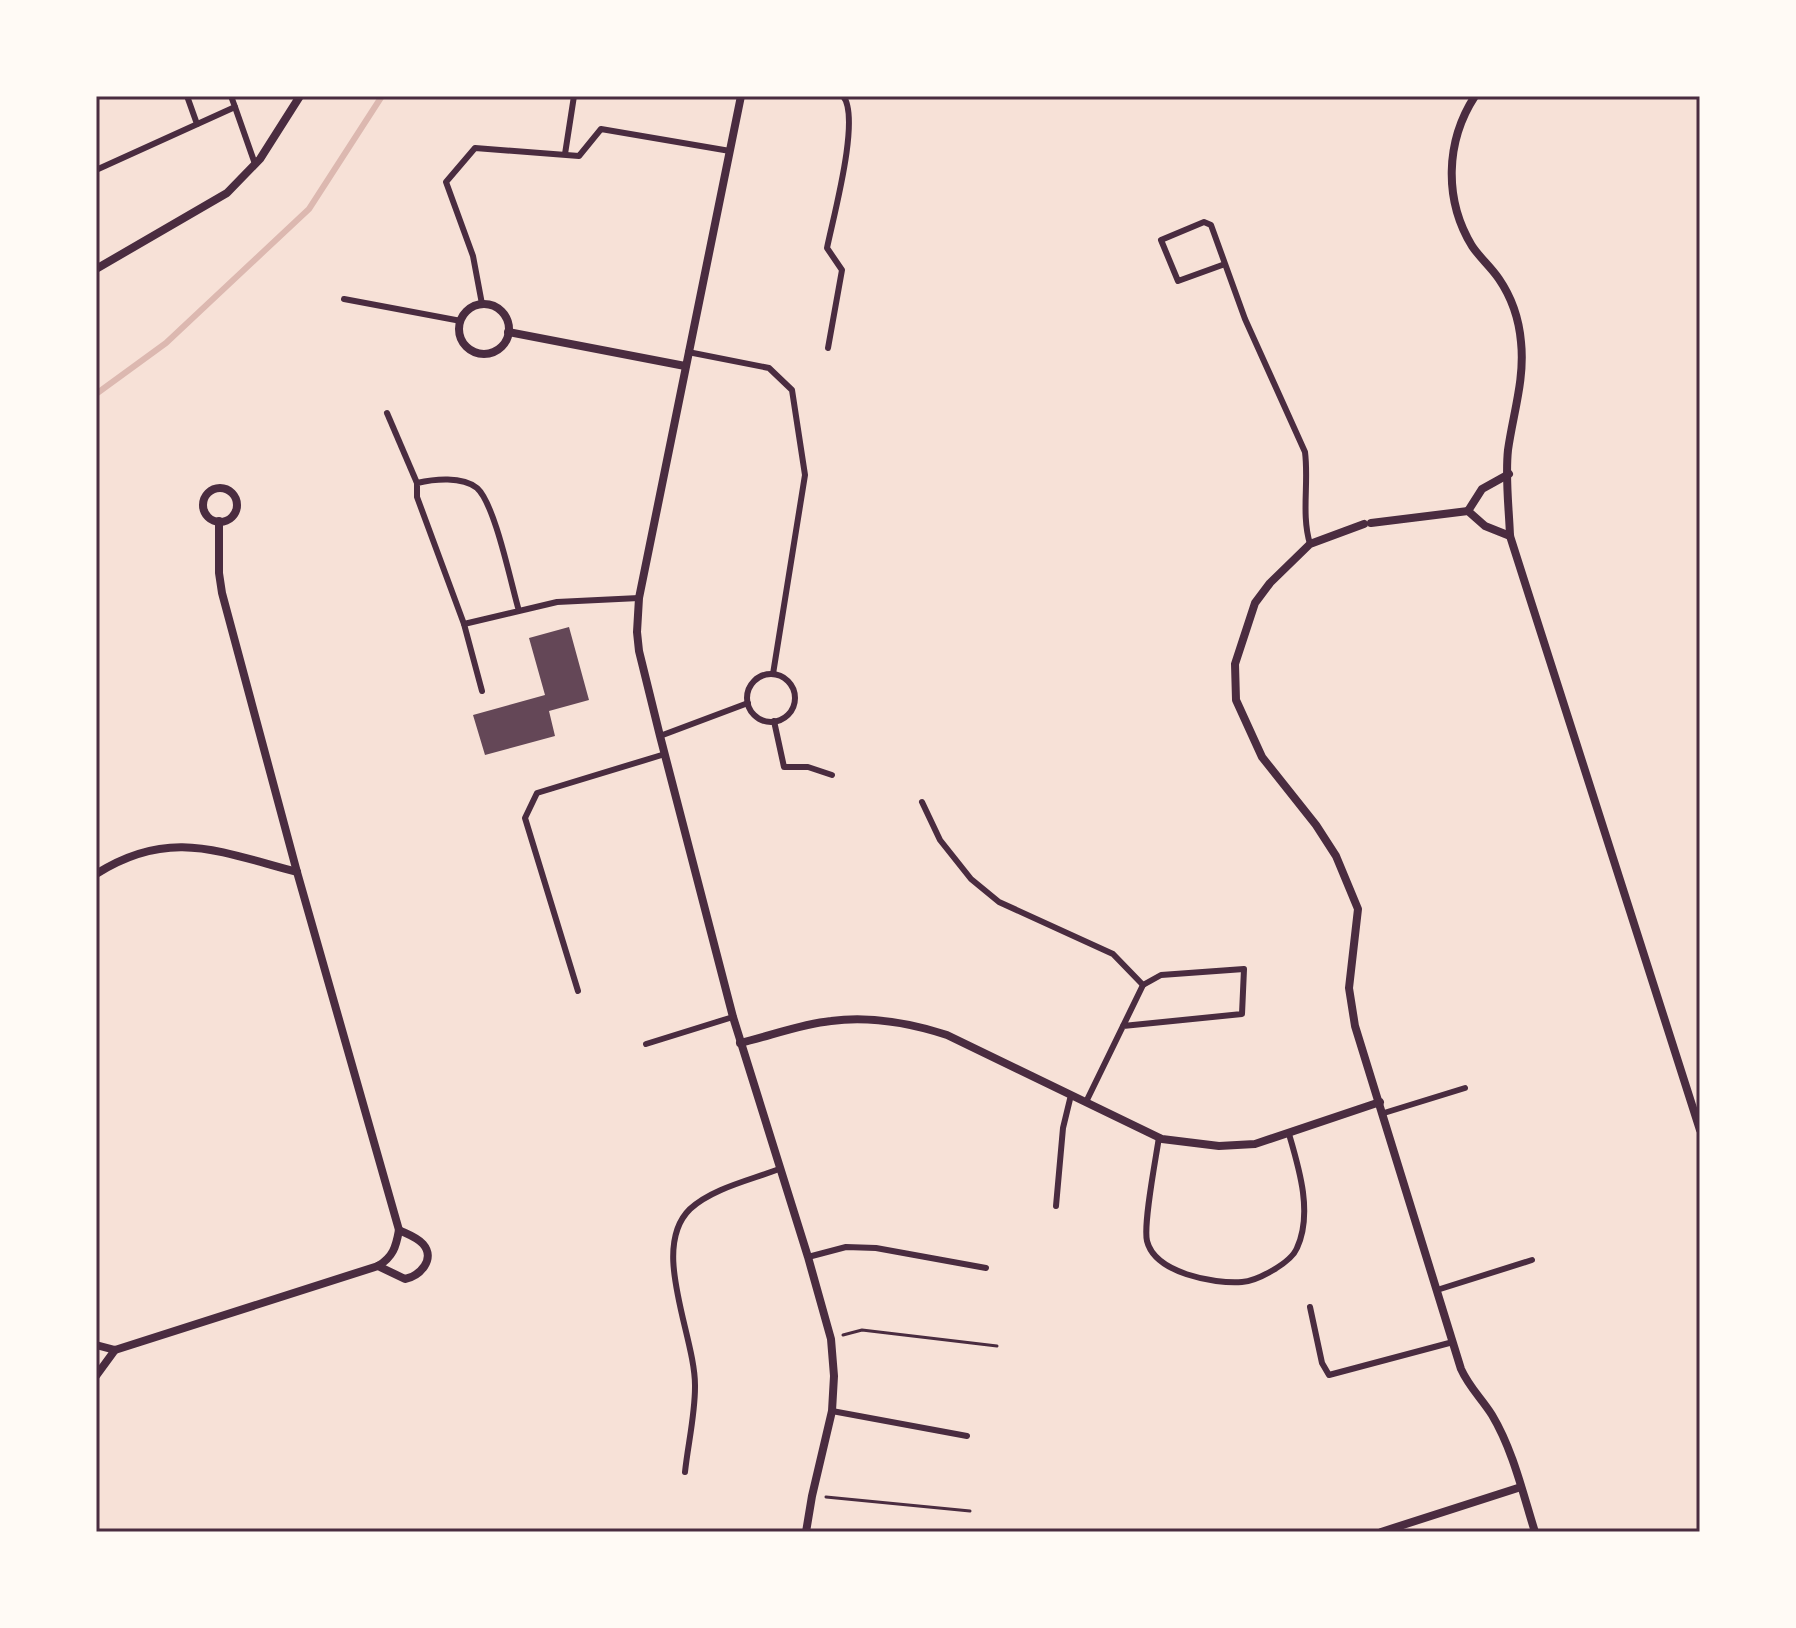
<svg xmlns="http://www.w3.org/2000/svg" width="1796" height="1628" font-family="Karla,sans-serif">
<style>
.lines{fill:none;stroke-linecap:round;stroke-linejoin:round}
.stream{stroke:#dcb8b0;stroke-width:6}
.building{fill:#644757}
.path{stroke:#4a2c40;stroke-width:3}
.service{stroke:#4a2c40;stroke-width:6}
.minor{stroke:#4a2c40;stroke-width:8}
.neatline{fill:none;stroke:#4a2c40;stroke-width:3}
</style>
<rect width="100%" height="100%" fill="#f7e1d7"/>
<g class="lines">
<polyline class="stream" points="96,394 166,343 309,209 382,96"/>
</g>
<polygon class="building" points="569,627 589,700 549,711 555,736 485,755 473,715 545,695 529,638"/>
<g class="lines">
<g class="path">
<polyline points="843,1335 862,1330 997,1346"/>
<polyline points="826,1497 970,1511"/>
</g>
<g class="service">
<polyline points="187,96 197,124"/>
<polyline points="235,107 255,164"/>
<polyline points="565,154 574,96"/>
<polyline points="96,170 235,107 231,96"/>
<path d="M 1225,264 L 1178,281 L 1161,240 L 1204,222 L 1211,225 L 1245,319 L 1305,452 C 1309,483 1301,514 1310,544"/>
<polyline points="344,299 461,321"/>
<polyline points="482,304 473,256 446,182 475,148 579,156 601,129 730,151"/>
<path d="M 828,348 L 842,270 L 827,248 C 833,218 861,117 843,96"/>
<polyline points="688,352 769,368 792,390 805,475 773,674"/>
<polyline points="387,413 417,483"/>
<path d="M 519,611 C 511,584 495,504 477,488 C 462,476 434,479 417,483 L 417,497 L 464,624 L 557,602 L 639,598"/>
<polyline points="464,624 482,691"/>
<circle cx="771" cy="698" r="24"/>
<polyline points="774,721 784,767 808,767 832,775"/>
<polyline points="660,736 748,703"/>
<polyline points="922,802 940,840 971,879 999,902 1113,954 1143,985"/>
<polyline points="578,991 525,818 537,793 665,754"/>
<polyline points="646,1044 733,1017"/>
<polyline points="1086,1102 1143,985 1161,975 1244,969 1242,1014 1123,1026"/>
<polyline points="1384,1113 1465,1088"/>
<path d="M 1159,1137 C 1156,1158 1143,1224 1147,1241 C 1155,1273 1213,1284 1242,1282 C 1257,1281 1291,1263 1297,1248 C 1313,1213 1299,1168 1289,1134"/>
<polyline points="1056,1206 1063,1128 1071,1095"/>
<polyline points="808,1257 846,1247 876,1248 986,1268"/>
<polyline points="1437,1290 1532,1260"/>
<polyline points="1310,1307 1322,1363 1329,1375 1453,1342"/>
<polyline points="832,1411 967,1436"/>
<path d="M 685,1472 C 688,1444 695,1415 695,1387 C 696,1337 649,1249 690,1209 C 713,1188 751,1180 779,1169"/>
</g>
<g class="minor">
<polyline points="741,96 639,598 637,632 639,651 660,736 733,1017 808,1257 831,1339 834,1376 832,1411 812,1496 806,1532"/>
<path d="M 1475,96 C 1445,142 1444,200 1472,246 C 1480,258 1491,267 1499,279 C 1512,298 1519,319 1521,342 C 1525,379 1513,414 1508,450 C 1505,478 1509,508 1510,536 L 1700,1130"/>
<polyline points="96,269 227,193 260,159 300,96"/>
<circle cx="484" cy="329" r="25"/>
<polyline points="508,332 685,366"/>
<circle cx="220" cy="505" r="17"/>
<polyline points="1468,511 1482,489 1509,474"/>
<polyline points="1371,523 1468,511 1485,526 1510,536"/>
<path d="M 1364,524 L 1310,544 L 1270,583 L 1255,603 L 1235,664 L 1236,700 L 1262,757 L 1316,825 L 1336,856 L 1358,909 L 1349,988 L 1355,1026 L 1461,1369 C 1469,1387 1482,1399 1492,1415 C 1513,1450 1523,1494 1535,1532"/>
<path d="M 96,874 C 170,827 220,852 297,872"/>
<path d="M 740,1043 C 770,1036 801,1024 831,1021 C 870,1016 910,1023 947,1035 L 1162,1139 L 1219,1146 L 1255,1144 L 1380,1102"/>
<path d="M 378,1266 L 405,1279 C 420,1276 436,1259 423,1244 C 417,1237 407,1234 399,1230"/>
<path d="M 96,1345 L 115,1350 L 378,1266 C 393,1257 396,1247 399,1230 L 297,872 L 222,593 L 219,573 L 219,521"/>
<polyline points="96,1376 115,1350"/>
<polyline points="1381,1532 1521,1487"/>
</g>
</g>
<rect width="1796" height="1628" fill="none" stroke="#fffaf5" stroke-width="196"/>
<rect x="98" y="98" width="1600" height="1432" class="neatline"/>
</svg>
